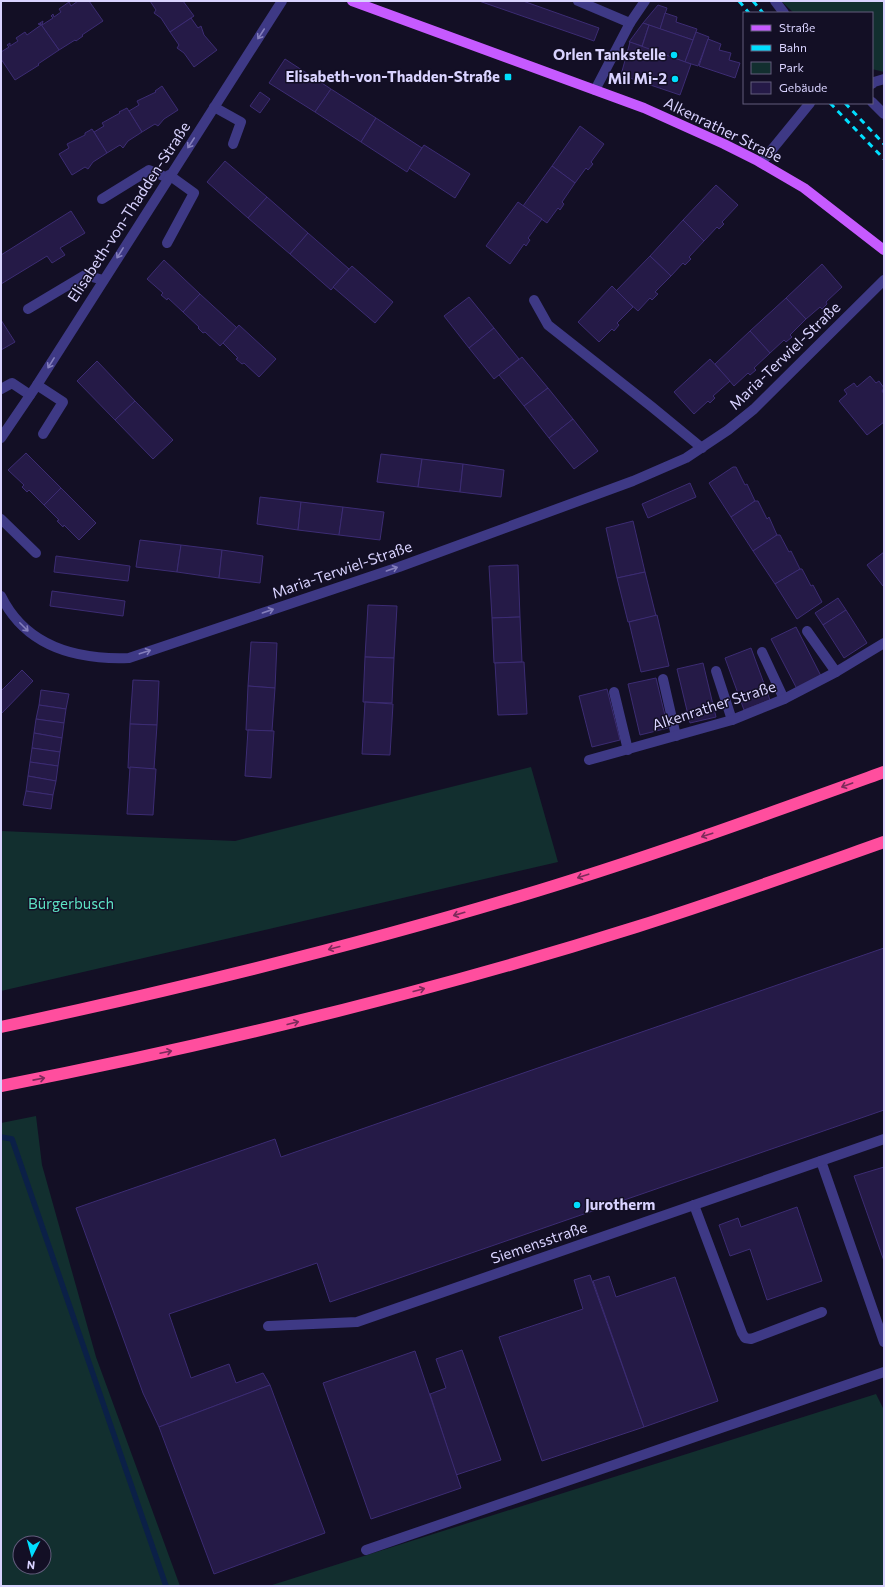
<svg xmlns="http://www.w3.org/2000/svg" width="885" height="1587" font-family="Commissioner,sans-serif">
<style>
.green{fill:#122f2f;fill-rule:evenodd}
.lines{fill:none;stroke-linecap:round;stroke-linejoin:round}
.stream{stroke:#0b2047;stroke-width:5.5}
.building{fill:#251a47;stroke:#3c2c73}
.service{stroke:#3e3985;stroke-width:10}
.minor{stroke:#3e3985;stroke-width:10}
.primary{stroke:#c65aff;stroke-width:10}
.motorway{stroke:#ff4e9e;stroke-width:12}
.rail{stroke:#00defe;stroke-width:3;stroke-dasharray:6 5;stroke-linecap:butt}
.oneway{stroke:#847ebc}
.oneway2{stroke:#7d2b5b}
.poi-dot{fill:#00defe;stroke:#130f25;stroke-width:1.5}
.labels{text-anchor:middle;stroke-width:3;stroke-linejoin:round;paint-order:stroke}
.poi-label{font-size:15px;font-weight:bold;fill:#d9d3ff;stroke:#130f25;text-anchor:end}
.street-label{font-size:15px;fill:#d9d3ff;stroke:#130f25}
.park-label{font-size:15px;fill:#5de1c3;stroke:#130f25}
</style>
<rect width="100%" height="100%" fill="#130f25"/>
<g class="green">
<polygon points="781,1 884,1 884,72 872,69 872,13 794,13"/>
<polygon points="531,767 558,862 1,991 1,831 235,841"/>
<path d="M 36,1116 L 42,1165 L 96,1357 L 180,1586 L 1,1586 L 1,1123 ZM 20,1543 L 44,1543 L 44,1567 L 20,1567 Z"/>
<polygon points="876,1394 884,1410 884,1586 269,1586"/>
</g>
<g class="lines">
<polyline class="stream" points="1,1137 12,1139 166,1586"/>
</g>
<g class="building">
<polygon points="78,1 89,1 103,21 82,35 83,36 76,41 75,40 59,50 40,23 43,21 42,25 53,18 51,16 53,14 54,17 61,12 59,9 69,2 71,6"/>
<polygon points="150,1 183,1 194,16 170,32 161,18 154,13 156,10"/>
<polygon points="479,1 523,1 599,28 594,41"/>
<polygon points="658,5 667,8 660,29 643,23"/>
<polygon points="665,13 677,17 676,22 697,29 693,40 660,29"/>
<polygon points="191,18 198,28 201,26 204,35 217,50 194,67 184,53 177,48 179,45 170,32"/>
<polygon points="40,23 59,50 38,64 39,65 15,80 1,59 1,52 9,47 7,45 10,43 10,46 18,41 16,38 25,32 27,35 41,25 38,24"/>
<polygon points="643,23 649,25 642,46 629,42"/>
<polygon points="649,25 693,40 685,62 642,47"/>
<polygon points="696,32 709,37 698,66 685,62"/>
<polygon points="708,39 721,44 719,50 731,53 729,60 740,63 735,78 699,66"/>
<polygon points="630,42 691,64 680,95 621,75"/>
<polygon points="285,59 331,89 315,112 269,83"/>
<polygon points="162,86 178,110 164,119 158,126 155,124 142,132 129,111 139,105 137,101 156,92 155,91"/>
<polygon points="331,89 376,118 361,142 315,112"/>
<polygon points="260,92 270,99 260,113 250,106"/>
<polygon points="127,108 142,132 128,141 123,148 120,145 107,153 94,132 104,126 102,123 120,113 119,112"/>
<polygon points="376,118 422,148 407,172 361,142"/>
<polygon points="580,126 604,144 591,162 593,164 588,170 586,168 575,183 552,166"/>
<polygon points="92,129 107,153 93,162 88,169 85,167 72,175 59,154 69,148 67,144 85,135 85,133"/>
<polygon points="424,145 470,174 455,198 409,168"/>
<polygon points="225,161 267,197 248,218 207,182"/>
<polygon points="552,166 575,183 562,202 564,204 560,210 558,208 547,223 523,206"/>
<polygon points="716,185 738,205 722,222 724,224 719,229 717,227 704,241 683,220"/>
<polygon points="267,197 308,233 290,254 248,218"/>
<polygon points="518,202 542,219 528,238 530,240 526,246 524,244 510,264 486,246"/>
<polygon points="71,211 85,233 60,248 65,255 52,263 47,256 1,284 1,255"/>
<polygon points="683,220 704,241 689,257 691,259 685,265 683,263 671,276 650,256"/>
<polygon points="308,233 349,269 331,290 290,254"/>
<polygon points="650,256 671,276 655,292 658,294 652,300 650,298 638,311 616,291"/>
<polygon points="164,260 200,294 183,312 168,298 167,300 161,295 163,293 147,279"/>
<polygon points="822,264 842,287 826,302 827,304 822,309 820,307 806,319 786,298"/>
<polygon points="352,266 393,302 375,323 333,287"/>
<polygon points="612,286 633,307 617,323 619,325 614,331 612,329 599,342 578,322"/>
<polygon points="200,294 237,328 220,346 205,332 203,333 198,328 199,327 183,312"/>
<polygon points="469,297 494,328 469,348 444,316"/>
<polygon points="786,298 806,319 790,335 792,337 786,342 784,340 770,353 750,331"/>
<polygon points="1,320 15,342 1,350"/>
<polygon points="239,325 276,359 259,377 244,363 242,364 236,359 238,358 223,343"/>
<polygon points="494,328 519,359 494,379 469,348"/>
<polygon points="750,331 770,353 754,368 756,370 750,375 748,373 734,386 715,364"/>
<polygon points="522,357 548,388 524,406 499,375"/>
<polygon points="710,359 730,381 713,396 715,398 710,403 708,401 694,414 674,392"/>
<polygon points="97,361 135,401 115,420 77,381"/>
<polygon points="870,376 876,383 879,381 884,388 882,391 884,394 884,422 867,435 839,401 847,394 844,390 854,383 857,387"/>
<polygon points="548,388 573,419 549,438 524,406"/>
<polygon points="135,401 173,440 153,459 115,420"/>
<polygon points="573,419 598,451 574,469 549,438"/>
<polygon points="26,453 61,488 44,505 29,490 27,492 22,487 24,485 8,470"/>
<polygon points="381,454 422,459 418,487 377,482"/>
<polygon points="422,459 463,464 460,492 418,487"/>
<polygon points="463,464 504,470 501,497 460,492"/>
<polygon points="733,467 736,467 745,485 747,484 755,501 731,517 709,483"/>
<polygon points="690,483 696,497 648,518 642,504"/>
<polygon points="61,488 96,523 79,540 64,525 63,527 57,521 59,520 44,505"/>
<polygon points="260,497 301,502 298,530 257,524"/>
<polygon points="755,501 758,501 767,519 769,517 777,535 753,551 731,517"/>
<polygon points="301,502 343,507 339,535 298,530"/>
<polygon points="343,507 384,512 380,540 339,535"/>
<polygon points="633,521 645,572 617,578 606,528"/>
<polygon points="777,535 780,535 789,552 791,551 800,569 775,584 753,551"/>
<polygon points="140,540 181,545 177,572 136,567"/>
<polygon points="181,545 222,550 219,578 177,572"/>
<polygon points="222,550 263,556 260,583 219,578"/>
<polygon points="884,552 884,585 883,586 867,565"/>
<polygon points="56,556 130,566 128,581 54,572"/>
<polygon points="518,565 520,617 492,618 489,566"/>
<polygon points="800,569 802,569 811,586 813,585 822,602 797,619 775,584"/>
<polygon points="645,572 656,616 628,622 617,578"/>
<polygon points="52,591 125,601 123,616 50,606"/>
<polygon points="838,598 846,610 823,625 815,613"/>
<polygon points="368,605 397,606 394,658 365,657"/>
<polygon points="846,610 867,643 844,658 823,625"/>
<polygon points="657,615 669,666 641,672 629,622"/>
<polygon points="520,617 522,662 494,663 492,618"/>
<polygon points="796,627 821,676 797,689 771,639"/>
<polygon points="251,642 277,643 275,688 248,686"/>
<polygon points="751,648 770,700 744,710 725,658"/>
<polygon points="365,657 394,658 392,703 363,702"/>
<polygon points="524,662 527,714 498,715 495,663"/>
<polygon points="703,663 716,717 690,723 677,669"/>
<polygon points="22,670 33,681 1,714 1,691"/>
<polygon points="656,678 668,728 640,735 628,684"/>
<polygon points="133,680 159,681 157,725 130,724"/>
<polygon points="248,686 275,688 272,731 246,730"/>
<polygon points="607,689 620,740 592,747 579,696"/>
<polygon points="41,690 69,694 66,709 39,705"/>
<polygon points="365,702 393,704 390,755 362,754"/>
<polygon points="39,705 66,709 64,723 36,719"/>
<polygon points="36,719 64,723 62,738 34,733"/>
<polygon points="130,724 157,725 154,769 128,768"/>
<polygon points="248,730 274,731 271,778 245,776"/>
<polygon points="34,733 62,738 60,752 32,748"/>
<polygon points="32,748 60,752 58,766 30,762"/>
<polygon points="30,762 58,766 56,781 28,776"/>
<polygon points="130,767 156,769 153,815 127,814"/>
<polygon points="28,776 56,781 53,795 26,791"/>
<polygon points="26,791 53,795 51,809 23,805"/>
<polygon points="884,948 884,1110 330,1302 317,1263 169,1314 191,1378 229,1364 236,1383 263,1373 270,1385 159,1427 143,1393 76,1208 275,1139 281,1157"/>
<polygon points="884,1167 884,1261 854,1176"/>
<polygon points="797,1207 822,1281 767,1300 750,1249 730,1256 719,1225 738,1218 741,1227"/>
<polygon points="590,1275 644,1427 542,1461 499,1337 583,1309 574,1280"/>
<polygon points="609,1276 616,1297 675,1277 718,1401 644,1427 593,1281"/>
<polygon points="462,1350 501,1460 456,1475 430,1394 446,1388 436,1359"/>
<polygon points="415,1351 461,1488 371,1519 323,1383"/>
<polygon points="270,1385 325,1533 214,1574 159,1427"/>
</g>
<g class="lines">
<g class="service">
<polyline points="578,1 630,23 595,90"/>
<polyline points="630,23 645,1"/>
<polyline points="872,84 874,82 884,79"/>
<polyline points="214,107 241,122 233,144"/>
<polyline points="102,199 149,170 168,178"/>
<polyline points="167,243 194,193 169,175"/>
<polyline points="28,309 85,275 103,280"/>
<polyline points="37,385 63,402 43,434"/>
<polyline points="1,389 12,383 30,395"/>
<polyline points="1,519 36,553"/>
<polyline points="807,631 836,672"/>
<polyline points="762,652 784,699"/>
<polyline points="716,671 732,720"/>
<polyline points="663,679 676,736"/>
<polyline points="614,692 628,750"/>
<polyline points="821,1161 884,1342"/>
<polyline points="694,1205 742,1333 745,1338 751,1339 822,1312"/>
<polyline points="366,1550 884,1372"/>
</g>
<g class="minor">
<polyline points="775,1 784,13"/>
<polyline points="872,102 884,114"/>
<polyline points="761,163 810,103"/>
<polyline points="534,300 548,325 652,407 702,448"/>
<polyline points="1,438 37,385 282,1"/>
<path d="M 1,596 C 26,647 76,660 129,658 L 399,567 L 633,481 L 686,458 L 728,430 L 754,409 L 884,280"/>
<polyline points="589,760 732,720 784,699 836,672 884,643"/>
<polyline points="268,1326 357,1322 884,1139"/>
</g>
<polyline class="primary" points="352,1 644,108 724,144 756,160 804,188 884,250"/>
<g class="motorway">
<path d="M 1,1027 C 174,990 347,948 517,897 C 641,860 762,816 884,772"/>
<path d="M 1,1086 C 215,1044 427,993 636,927 C 719,901 802,871 884,842"/>
</g>
<g class="rail">
<polyline points="739,1 749,13"/>
<polyline points="753,1 763,13"/>
<polyline points="830,103 884,159"/>
<polyline points="845,103 884,144"/>
</g>
</g>
<defs><path id="oneway-shaft" d="M-6 0H5M1.5-3L5.5 0L1.5 3" fill="none" stroke-width="1.6" stroke-linecap="round" stroke-linejoin="round"/></defs>
<g class="oneway">
<use href="#oneway-shaft" transform="translate(261 34) rotate(123)"/>
<use href="#oneway-shaft" transform="translate(191 143) rotate(123)"/>
<use href="#oneway-shaft" transform="translate(120 253) rotate(122)"/>
<use href="#oneway-shaft" transform="translate(51 363) rotate(122)"/>
<use href="#oneway-shaft" transform="translate(392 569) rotate(-19)"/>
<use href="#oneway-shaft" transform="translate(268 611) rotate(-19)"/>
<use href="#oneway-shaft" transform="translate(24 627) rotate(45)"/>
<use href="#oneway-shaft" transform="translate(145 652) rotate(-18)"/>
</g>
<g class="oneway2">
<use href="#oneway-shaft" transform="translate(847 785) rotate(160)"/>
<use href="#oneway-shaft" transform="translate(707 835) rotate(162)"/>
<use href="#oneway-shaft" transform="translate(583 876) rotate(162)"/>
<use href="#oneway-shaft" transform="translate(459 914) rotate(164)"/>
<use href="#oneway-shaft" transform="translate(334 948) rotate(165)"/>
<use href="#oneway-shaft" transform="translate(419 990) rotate(-15)"/>
<use href="#oneway-shaft" transform="translate(293 1023) rotate(-14)"/>
<use href="#oneway-shaft" transform="translate(166 1052) rotate(-12)"/>
<use href="#oneway-shaft" transform="translate(39 1079) rotate(-11)"/>
</g>
<g class="poi-dot">
<circle cx="674" cy="55" r="4"/>
<rect x="504" y="73" width="8" height="8" rx="2"/>
<circle cx="675" cy="79" r="4"/>
<circle cx="577" cy="1205" r="4"/>
</g>
<g class="labels">
<g class="poi-label">
<text x="666" y="60">Orlen Tankstelle</text>
<text x="500" y="82">Elisabeth-von-Thadden-Straße</text>
<text x="667" y="84">Mil Mi-2</text>
<text x="585" y="1210" text-anchor="start">Jurotherm</text>
</g>
<g class="street-label">
<text transform="translate(723 130) rotate(26)" y="5">Alkenrather Straße</text>
<text transform="translate(129 212) rotate(-57)" y="5">Elisabeth-von-Thadden-Straße</text>
<text transform="translate(785 356) rotate(-44)" y="5">Maria-Terwiel-Straße</text>
<text transform="translate(342 570) rotate(-19)" y="5">Maria-Terwiel-Straße</text>
<text transform="translate(714 706) rotate(-18)" y="5">Alkenrather Straße</text>
<text transform="translate(539 1243) rotate(-19)" y="5">Siemensstraße</text>
</g>
<g class="park-label">
<text x="71" y="909">Bürgerbusch</text>
</g>
</g>
<rect width="885" height="1587" fill="none" stroke="#d9d3ff" stroke-width="4"/>
<rect x="743" y="12" width="130" height="92" fill="#130f25" stroke="#625d7c"/>
<rect x="751" y="25" width="20" height="6" fill="#c65aff" stroke="#625d7c"/>
<text x="779" y="32" font-size="12" fill="#d9d3ff">Straße</text>
<rect x="751" y="45" width="20" height="6" fill="#00defe" stroke="#625d7c"/>
<text x="779" y="52" font-size="12" fill="#d9d3ff">Bahn</text>
<rect x="751" y="62" width="20" height="12" fill="#122f2f" stroke="#625d7c"/>
<text x="779" y="72" font-size="12" fill="#d9d3ff">Park</text>
<rect x="751" y="82" width="20" height="12" fill="#251a47" stroke="#625d7c"/>
<text x="779" y="92" font-size="12" fill="#d9d3ff">Gebäude</text>
<g transform="translate(32 1555) rotate(186)"><circle r="19" fill="#130f25" stroke="#625d7c"/>
<path d="M0-3L7 15L0 10L-7 15Z" fill="#00defe"/>
<text y="-6" font-size="11" font-weight="bold" text-anchor="middle" fill="#d9d3ff">N</text>
</g>
</svg>
